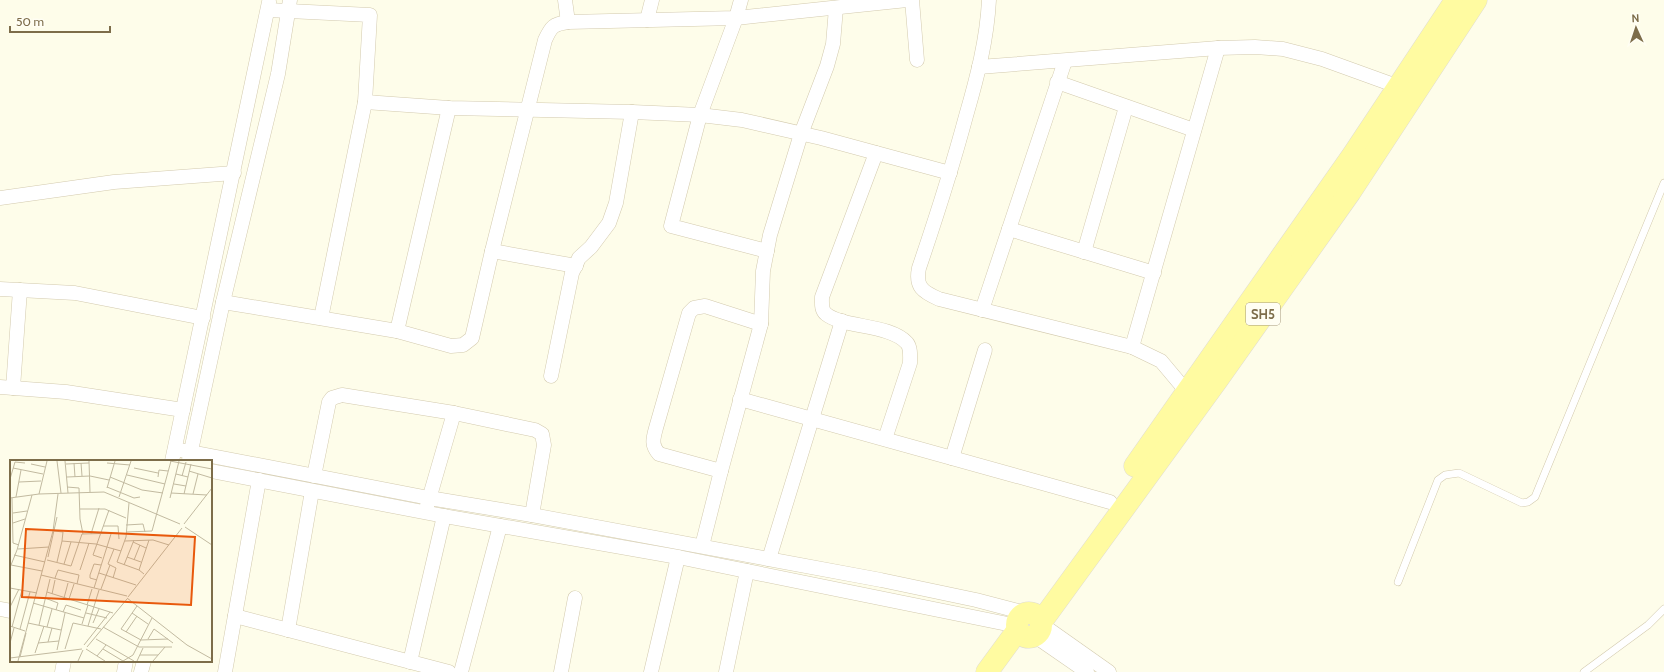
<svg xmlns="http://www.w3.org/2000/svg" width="1664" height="672" font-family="Cabin,sans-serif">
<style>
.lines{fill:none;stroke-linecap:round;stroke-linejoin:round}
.lane-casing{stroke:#d3caae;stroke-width:8}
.street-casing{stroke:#d3caae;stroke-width:15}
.primary-casing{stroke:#e0dcd4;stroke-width:23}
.lane{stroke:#fff;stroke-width:7}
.street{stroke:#fff;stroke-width:14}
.primary{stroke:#fffba1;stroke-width:22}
.labels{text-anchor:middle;stroke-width:3;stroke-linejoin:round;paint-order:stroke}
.shield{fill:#fffef3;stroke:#a4987d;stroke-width:1}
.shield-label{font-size:13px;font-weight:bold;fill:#7d6d4a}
.inset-road{fill:none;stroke:#c2baa0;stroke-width:1}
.view{fill:#e8590c;fill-opacity:0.15;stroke:#e8590c;stroke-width:2}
.inset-edge{fill:none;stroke:#7d6d4a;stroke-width:2}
</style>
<rect width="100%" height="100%" fill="#fefdea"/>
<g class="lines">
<g class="lane-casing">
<g id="lane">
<polyline points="1398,582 1438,480 1445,475 1459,473 1522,503 1528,502 1535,497 1664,183"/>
<polyline points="1584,672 1648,625 1664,609"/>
</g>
</g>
<g class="street-casing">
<g id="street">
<polyline points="565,0 568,22"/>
<polyline points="741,0 736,18 700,115 671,226 767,251"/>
<polyline points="912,0 917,60"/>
<path d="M 989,0 C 987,40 977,78 966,116 C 952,168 936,218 919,268 C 915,287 923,292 939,299 L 1132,347 L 1161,361 L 1187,392"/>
<polyline points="268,10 370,15 365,102 449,108 632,112 700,115 742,120 821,138 950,173"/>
<polyline points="647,20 652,0"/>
<polyline points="979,67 1218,48 1255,47 1283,49 1322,59 1405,89"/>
<polyline points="1057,82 1194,130"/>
<path d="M 876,153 L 822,297 C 822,303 821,310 826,314 C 843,328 890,324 907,343 C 911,348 910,357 910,363 L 885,439"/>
<polyline points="0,198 114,182 234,173"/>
<polyline points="1009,229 1154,273"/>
<polyline points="492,251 576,266"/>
<polyline points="1084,252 1126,107"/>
<polyline points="0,289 75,293 203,318"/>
<path d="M 223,302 L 397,331 L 451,346 L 463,345 L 472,338 L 492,251 L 545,40 C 551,27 553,24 568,22 L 736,18 L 907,0"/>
<polyline points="982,310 1065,61"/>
<polyline points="321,318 365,102"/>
<polyline points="397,331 449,108"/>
<polyline points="1132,347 1218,48"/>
<polyline points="551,376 572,273 579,258 591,247 609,223 616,203 632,112"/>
<polyline points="0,387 66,392 183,410"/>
<polyline points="13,388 20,290"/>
<polyline points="740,399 1110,502"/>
<polyline points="175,449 429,498 532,515 881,580 976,600 1026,613"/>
<polyline points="952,458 985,350"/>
<polyline points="189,460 223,302 278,74 290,0"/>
<polyline points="172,461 269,2"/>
<polyline points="211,471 444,516 678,557 1017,626"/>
<path d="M 721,471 L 659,454 C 651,445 653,439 656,428 L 689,313 L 694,308 L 705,306 L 761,324"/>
<polyline points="314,476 329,402 332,398 342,395 454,413 535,430 542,434 544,445 532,515"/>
<polyline points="427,506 454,413"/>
<polyline points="702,546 721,471 761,324 763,271 770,235 801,134 827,66 833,44 836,8"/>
<polyline points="769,559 842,321"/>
<polyline points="0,609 11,611"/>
<polyline points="235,616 449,672"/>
<polyline points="1041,624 1109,672"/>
<polyline points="288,630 312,491"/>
<polyline points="1035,636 1087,672"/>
<polyline points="410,662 444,516"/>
<polyline points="62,672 64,661"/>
<polyline points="124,672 126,661"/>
<polyline points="141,672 144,661"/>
<polyline points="225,672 259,480"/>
<polyline points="461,672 500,526"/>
<polyline points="561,672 575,598"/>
<polyline points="651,672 678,557"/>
<polyline points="726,672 747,571"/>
</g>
</g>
<g class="primary-casing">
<g id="primary">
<polyline points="1135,466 1353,155 1456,0"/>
<circle cx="1029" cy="625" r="12"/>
<polyline points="1041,622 1217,380 1350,192 1476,0"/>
<polyline points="987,672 1017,631"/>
</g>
</g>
<use href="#lane" class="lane"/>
<use href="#street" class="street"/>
<use href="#primary" class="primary"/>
</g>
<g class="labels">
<rect class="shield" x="1246" y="303" width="34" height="22" rx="3"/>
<g class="shield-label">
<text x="1263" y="319">SH5</text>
</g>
</g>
<g transform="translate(10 460)">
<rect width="202" height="202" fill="#fefdea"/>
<path class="inset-road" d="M 47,1 L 51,33M 55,1 L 58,33M 79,1 L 80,32M 160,1 L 202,9M 64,3 L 65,17M 71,3 L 72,16M 97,3 L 120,5M 21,4 L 35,7M 56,4 L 79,3M 3,8 L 33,14M 124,8 L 148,13M 179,11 L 202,18M 166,14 L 178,17M 117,15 L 155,24M 172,16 L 176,2M 57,17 L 80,16 L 99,20M 100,17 L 132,30 L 153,33M 148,17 L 149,10 L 158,11M 0,19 L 5,2 L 15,3M 9,22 L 31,21M 164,24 L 176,26M 57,27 L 69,28 L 70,59 L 73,74M 97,27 L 124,38 L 130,37M 97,28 L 105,1M 161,33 L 197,35M 29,34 L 37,1M 174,34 L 181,4M 183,34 L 188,14M 22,35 L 7,90 L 1,105 L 32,111M 6,37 L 11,10M 109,37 L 121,1M 0,38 L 29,34 L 94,32 L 170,64M 2,38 L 3,83 L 9,85M 160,38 L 169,1M 119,43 L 116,77 L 107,102 L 129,110 L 134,114M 70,49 L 95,49 L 116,58M 3,53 L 17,51M 3,63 L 15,59M 174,64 L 202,28M 116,65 L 133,64 L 135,72M 93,66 L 108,66 L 109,79M 175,67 L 202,85M 44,71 L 53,72 L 52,81 L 86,84 L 111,91M 116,72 L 142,71 L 161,1M 81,74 L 89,48M 115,81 L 143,80 L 159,85M 123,82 L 136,88M 8,89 L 39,87M 4,95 L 35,102M 38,97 L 47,57M 117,97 L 131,102M 92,98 L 83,95 L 99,50M 37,100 L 61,106 L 72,74 L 108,73M 124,100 L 130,85M 47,102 L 52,81M 54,104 L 61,82M 114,105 L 124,80M 70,110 L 79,83M 129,110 L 139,80M 89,113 L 126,125M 31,115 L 117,136M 45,118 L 48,110 L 60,113 L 69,115 L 67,124M 103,118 L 106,108 L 98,104 L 104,89M 87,120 L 80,118 L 80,115 L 84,104 L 91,105M 0,128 L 27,133M 84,128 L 101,74M 91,129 L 100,105M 37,132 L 103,153M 42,134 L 45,120M 118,137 L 172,68M 35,138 L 48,143 L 46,150M 54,138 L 58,123M 117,138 L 177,185 L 202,199M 59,139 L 64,124M 23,143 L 74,158M 77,145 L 82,129M 127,146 L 111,169 L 131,180 L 158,179M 0,147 L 9,129M 53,152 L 56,145 L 71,150M 76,153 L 97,158M 122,153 L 138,164M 18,163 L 51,170M 83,163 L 89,149M 72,164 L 78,145M 29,165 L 40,119M 0,166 L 15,171M 78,166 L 89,130M 2,167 L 12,130M 37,167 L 42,149M 93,167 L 129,187 L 162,187M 10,169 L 20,132M 116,172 L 127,156M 86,179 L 124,201M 138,179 L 144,169 L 163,183M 38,182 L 42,168M 0,183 L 4,168M 28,183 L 49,181M 74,185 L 100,152M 77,187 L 117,139M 55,189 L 63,163 L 91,169M 76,189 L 95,201M 93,189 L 113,201M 47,190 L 55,153M 25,193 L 34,166M 130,195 L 148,195M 87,196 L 96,185M 10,197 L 16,173M 0,198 L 72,189M 8,201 L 43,71 L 48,34M 68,201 L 73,190M 113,201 L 123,195 L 142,158M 127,201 L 133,188M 143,201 L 155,187"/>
<path class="view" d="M 16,69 L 185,77 L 181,145 L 12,137 Z"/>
<rect width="202" height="202" class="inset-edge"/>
</g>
<g transform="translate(1636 28) rotate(357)" stroke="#fffef3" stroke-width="3" paint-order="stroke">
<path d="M0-3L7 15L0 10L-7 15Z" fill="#7d6d4a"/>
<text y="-6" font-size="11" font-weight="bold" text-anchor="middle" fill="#7d6d4a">N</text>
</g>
<path d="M10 26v6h100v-6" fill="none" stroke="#7d6d4a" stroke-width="2"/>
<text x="16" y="26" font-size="12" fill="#7d6d4a" stroke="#fffef3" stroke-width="3" paint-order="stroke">50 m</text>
</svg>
